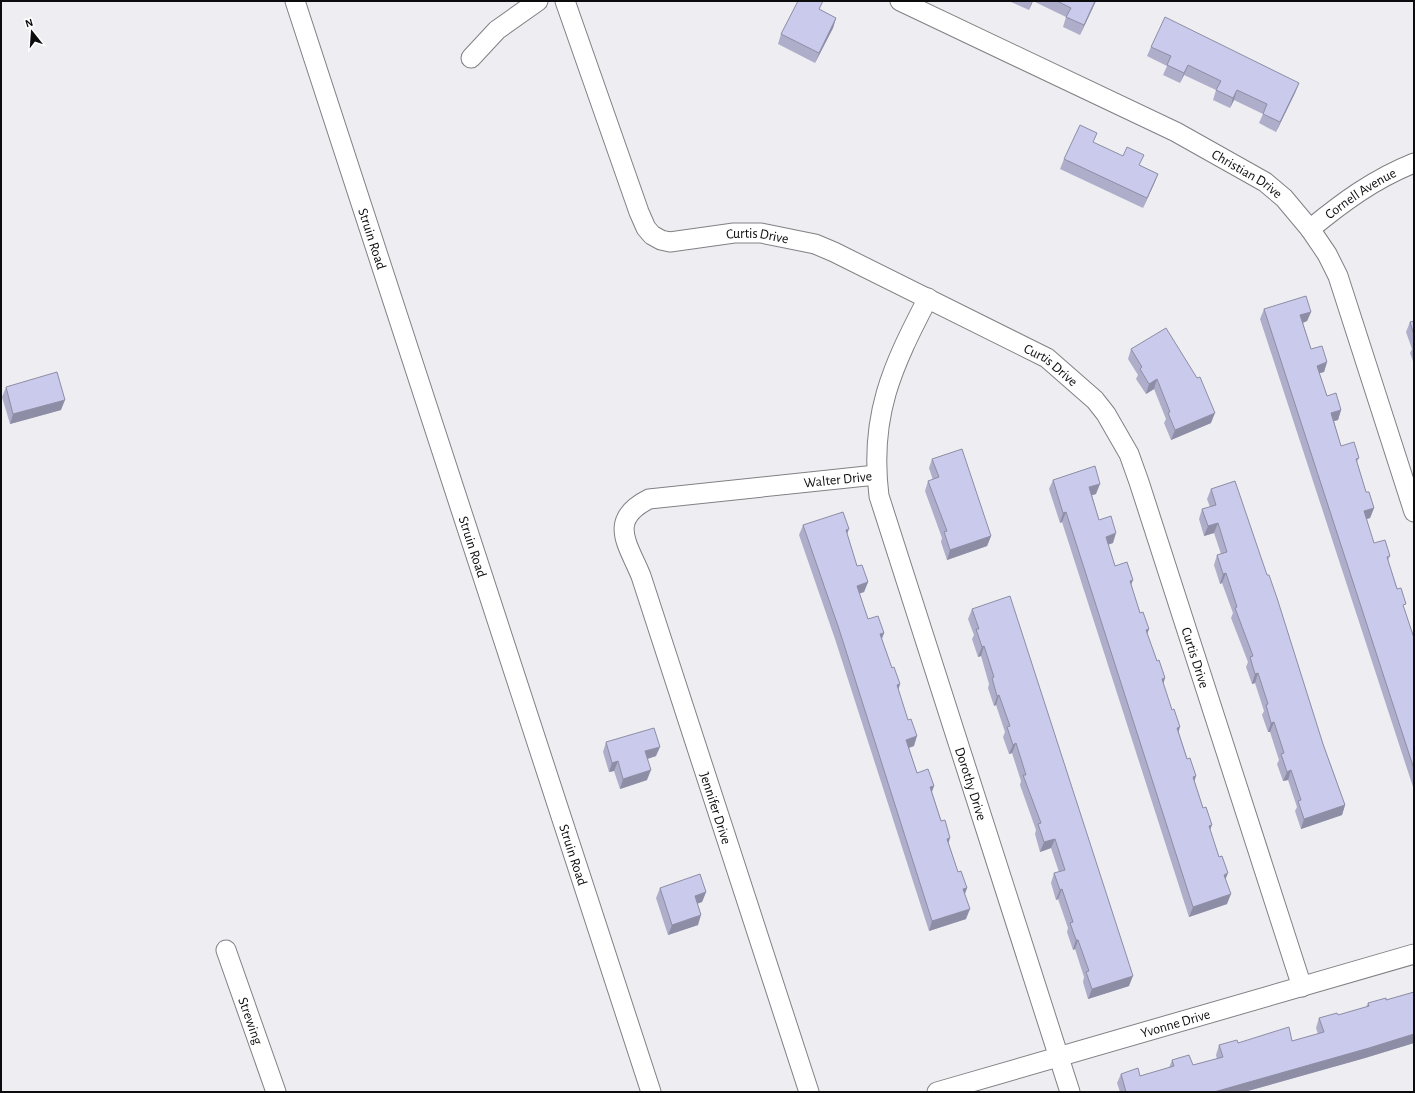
<svg xmlns="http://www.w3.org/2000/svg" width="1415" height="1093" font-family="'Alegreya Sans',sans-serif">
<style>
.lines{fill:none;stroke-linecap:round;stroke-linejoin:round}
.street-casing{stroke:#818185;stroke-width:21}
.street{stroke:#fff;stroke-width:19}
.wall{fill:#aeaecb}
.shaded-wall{fill:#8d8da5}
.building{fill:#cacaec;stroke:#8d8da5}
.labels{text-anchor:middle;stroke-width:3;stroke-linejoin:round;paint-order:stroke}
.street-label{font-size:14px;fill:#0c0c0e;stroke:#fff}
</style>
<rect width="100%" height="100%" fill="#ededf2"/>
<g class="lines">
<g class="street-casing">
<g id="street">
<path id="s1" d="M 295,1 L 651,1092"/>
<path id="s2" d="M 565,1 L 639,212 L 646,228 L 652,235 L 661,240 L 670,242 L 734,233 L 761,233 L 815,244 L 834,252 L 1047,358 L 1095,400 L 1106,414 L 1129,454 L 1139,482 L 1302,987"/>
<path id="s3" d="M 900,1 L 1176,132 L 1265,182 L 1284,198 L 1310,229 L 1327,254 L 1338,276 L 1414,512"/>
<polyline points="471,58 497,30 538,1"/>
<path id="s4" d="M 1310,229 C 1343,202 1374,179 1414,163"/>
<path id="s5" d="M 928,298 C 892,367 869,416 879,496 L 1070,1092"/>
<path id="s6" d="M 226,950 L 276,1092"/>
<path id="s7" d="M 809,1092 L 641,576 C 628,544 607,520 649,499 L 876,475"/>
<path id="s8" d="M 937,1092 L 1414,954"/>
</g>
</g>
<use href="#street" class="street"/>
</g>
<g class="wall">
<polygon points="1012,1 1033,1 1029,10 1011,2"/>
<polygon points="1033,1 1096,1 1080,35 1063,27 1066,17"/>
<polygon points="820,10 836,18 833,28 815,63 778,44 781,34"/>
<polygon points="1151,47 1299,83 1295,93 1276,132 1259,123 1263,114 1234,100 1230,108 1213,100 1216,90 1184,75 1180,83 1163,75 1167,66 1147,56"/>
<polygon points="1094,143 1158,174 1154,184 1143,208 1060,169 1064,159"/>
<polygon points="1264,309 1311,312 1307,321 1303,323 1311,349 1327,362 1324,372 1319,373 1327,396 1341,410 1338,420 1334,421 1341,446 1359,458 1357,462 1366,492 1374,508 1370,518 1366,519 1374,543 1390,556 1388,561 1414,638 1414,790 1260,319"/>
<polygon points="1414,321 1414,364 1410,353 1412,349 1406,332 1410,322"/>
<polygon points="1131,349 1211,423 1171,440 1164,423 1166,419 1154,389 1146,394 1136,379 1138,375 1128,359"/>
<polygon points="6,387 61,410 10,424 2,397"/>
<polygon points="932,459 991,536 987,546 947,560 941,542 942,538 925,491 928,481 933,480 929,468"/>
<polygon points="1053,480 1096,494 1092,495 1099,520 1113,543 1108,545 1115,566 1131,585 1140,613 1149,629 1147,634 1157,661 1165,678 1163,683 1226,879 1227,904 1189,917 1062,522 1060,523 1049,489"/>
<polygon points="1211,489 1323,744 1345,805 1342,815 1301,829 1295,811 1297,807 1288,780 1283,781 1277,764 1279,760 1270,732 1268,732 1262,715 1264,711 1255,683 1252,684 1246,667 1248,662 1231,618 1233,613 1222,583 1220,584 1214,565 1217,555 1221,554 1214,533 1204,536 1199,519 1202,509 1210,507 1207,499"/>
<polygon points="803,525 847,534 857,566 868,582 864,592 859,593 868,619 884,633 882,639 892,668 900,684 898,689 914,746 909,748 917,773 934,786 932,792 958,872 967,888 965,894 966,919 929,931 835,639 799,535"/>
<polygon points="972,609 1129,986 1088,999 1083,982 1084,977 1075,949 1073,950 1067,932 1068,928 1058,899 1056,900 1051,883 1054,873 1059,872 1051,848 1040,852 1035,834 1036,830 1020,785 1021,781 1012,753 1009,754 1003,737 1005,732 996,705 994,706 988,688 989,684 981,656 978,657 972,639 974,635 968,619"/>
<polygon points="606,742 656,756 647,759 647,780 620,789 614,771 609,772 603,752"/>
<polygon points="660,888 706,892 702,902 698,903 698,925 668,935 656,898"/>
<polygon points="1414,992 1414,1043 1365,1058 1244,1092 1120,1092 1117,1083 1121,1074 1140,1076 1169,1068 1172,1060 1193,1065 1217,1059 1216,1055 1219,1045 1238,1043 1292,1041 1318,1034 1316,1028 1319,1018 1338,1015 1366,1007 1368,1003 1386,1000"/>
</g>
<g class="shaded-wall">
<polygon points="1032,1 1033,1 1029,10"/>
<polygon points="1095,1 1096,1 1080,35 1084,25"/>
<polygon points="836,18 833,28 815,63 819,53"/>
<polygon points="1188,65 1184,75 1180,83 1184,73"/>
<polygon points="1299,83 1295,93 1276,132 1280,122"/>
<polygon points="1237,90 1234,100 1230,108 1233,98"/>
<polygon points="1158,174 1154,184 1143,208 1147,198"/>
<polygon points="1311,312 1307,321 1297,325 1300,315"/>
<polygon points="1327,362 1324,372 1313,375 1317,366"/>
<polygon points="1157,379 1154,389 1146,394 1149,384"/>
<polygon points="65,400 61,410 10,424 13,414"/>
<polygon points="1341,410 1338,420 1327,423 1331,413"/>
<polygon points="1215,413 1211,423 1171,440 1175,430"/>
<polygon points="1100,484 1096,494 1086,497 1089,487"/>
<polygon points="1374,508 1370,518 1360,521 1364,511"/>
<polygon points="1066,512 1062,522 1060,523 1063,513"/>
<polygon points="1218,523 1214,533 1204,536 1208,526"/>
<polygon points="849,529 845,539 846,530"/>
<polygon points="1116,533 1113,543 1102,546 1106,537"/>
<polygon points="991,536 987,546 947,560 950,550"/>
<polygon points="1226,573 1222,583 1220,584 1223,574"/>
<polygon points="1133,580 1129,590 1130,581"/>
<polygon points="868,582 864,592 853,596 857,586"/>
<polygon points="1149,629 1145,639 1146,630"/>
<polygon points="884,633 880,643 880,634"/>
<polygon points="984,646 981,656 978,657 982,647"/>
<polygon points="1258,673 1255,683 1252,684 1255,674"/>
<polygon points="1165,678 1162,688 1162,679"/>
<polygon points="900,684 897,694 897,685"/>
<polygon points="999,695 996,705 994,706 997,696"/>
<polygon points="1274,722 1270,732 1268,732 1271,723"/>
<polygon points="1180,727 1177,737 1177,728"/>
<polygon points="917,736 914,746 902,750 906,740"/>
<polygon points="1016,743 1012,753 1009,754 1013,745"/>
<polygon points="660,747 656,756 641,761 645,751"/>
<polygon points="618,761 614,771 609,772 612,763"/>
<polygon points="651,770 647,780 620,789 623,779"/>
<polygon points="1291,770 1288,780 1283,781 1287,772"/>
<polygon points="1196,776 1193,786 1193,777"/>
<polygon points="934,786 930,796 930,787"/>
<polygon points="1345,805 1342,815 1301,829 1304,819"/>
<polygon points="1212,825 1208,835 1209,826"/>
<polygon points="950,838 947,848 947,839"/>
<polygon points="1055,839 1051,848 1040,852 1044,842"/>
<polygon points="1228,873 1224,883 1224,875"/>
<polygon points="967,888 963,898 963,889"/>
<polygon points="1062,889 1058,899 1056,900 1060,890"/>
<polygon points="706,892 702,902 691,906 695,896"/>
<polygon points="1231,894 1227,904 1189,917 1193,907"/>
<polygon points="970,909 966,919 929,931 932,921"/>
<polygon points="701,915 698,925 668,935 672,925"/>
<polygon points="1076,940 1078,940 1075,949 1073,950"/>
<polygon points="1133,976 1129,986 1088,999 1092,989"/>
<polygon points="1414,1034 1414,1043 1365,1058 1244,1092 1214,1092"/>
</g>
<g class="building">
<polygon points="798,1 823,1 819,9 836,18 819,53 781,34"/>
<polygon points="1057,1 1095,1 1084,25 1066,17 1071,8"/>
<polygon points="1165,17 1299,83 1280,122 1263,114 1267,104 1237,90 1233,98 1216,90 1221,81 1188,65 1184,73 1167,65 1171,56 1151,47"/>
<polygon points="1080,125 1097,133 1093,142 1123,156 1127,147 1144,155 1139,165 1158,174 1147,198 1064,159"/>
<polygon points="1306,296 1311,312 1300,315 1311,349 1322,346 1327,362 1317,366 1327,396 1336,393 1341,410 1331,413 1341,446 1354,442 1359,458 1356,459 1366,492 1369,492 1374,508 1364,511 1374,543 1385,540 1390,556 1387,557 1397,589 1401,588 1406,604 1403,605 1414,638 1414,769 1264,309"/>
<polygon points="1414,321 1414,335 1410,322"/>
<polygon points="1166,328 1197,378 1200,377 1215,413 1175,430 1168,413 1170,412 1157,379 1149,384 1140,369 1142,367 1131,349"/>
<polygon points="57,372 65,400 13,414 6,387"/>
<polygon points="962,449 991,536 950,550 944,532 947,531 928,481 939,477 932,459"/>
<polygon points="1095,466 1100,484 1089,487 1099,520 1111,516 1116,533 1106,537 1115,566 1127,562 1133,580 1130,581 1140,613 1143,612 1149,629 1146,630 1157,661 1159,660 1165,678 1162,679 1172,710 1174,709 1180,727 1177,728 1187,759 1190,758 1196,776 1193,777 1203,808 1206,807 1212,825 1209,826 1219,857 1222,856 1228,873 1224,875 1231,894 1193,907 1066,512 1063,513 1053,480"/>
<polygon points="1235,481 1267,575 1269,575 1277,598 1323,744 1345,805 1304,819 1298,801 1301,800 1291,770 1287,772 1281,754 1284,753 1274,722 1271,723 1266,705 1268,704 1258,673 1255,674 1250,657 1253,656 1235,608 1237,607 1226,573 1223,574 1217,555 1227,552 1218,523 1208,526 1202,509 1216,505 1211,489"/>
<polygon points="843,512 849,529 846,530 857,566 862,565 868,582 857,586 868,619 878,616 884,633 880,634 892,668 894,667 900,684 897,685 908,720 911,719 917,736 906,740 917,773 928,769 934,786 930,787 941,821 945,820 950,838 947,839 958,872 961,871 967,888 963,889 970,909 932,921 839,629 803,525"/>
<polygon points="1010,596 1133,976 1092,989 1086,972 1089,971 1078,940 1076,940 1070,923 1073,922 1062,889 1060,890 1054,873 1065,870 1055,839 1044,842 1038,824 1041,823 1023,775 1026,775 1016,743 1013,745 1007,727 1010,726 999,695 997,696 992,678 994,677 984,646 982,647 976,629 979,629 972,609"/>
<polygon points="654,728 660,747 645,751 651,770 623,779 618,761 612,763 606,742"/>
<polygon points="700,874 706,892 695,896 701,915 672,925 660,888"/>
<polygon points="1414,992 1414,1034 1369,1048 1214,1092 1126,1092 1121,1074 1138,1068 1140,1076 1174,1066 1172,1060 1189,1055 1193,1065 1223,1057 1219,1045 1237,1040 1238,1043 1289,1027 1292,1041 1324,1032 1319,1018 1337,1013 1338,1015 1369,1006 1368,1003 1386,998 1386,1000"/>
</g>
<g class="labels">
<g class="street-label">
<text dy="5" stroke="none"><textPath href="#s3" startOffset="388">Christian Drive</textPath></text>
<text dy="5" stroke="none"><textPath href="#s4" startOffset="62">Cornell Avenue</textPath></text>
<text dy="5" stroke="none"><textPath href="#s2" startOffset="358">Curtis Drive</textPath></text>
<text dy="5" stroke="none"><textPath href="#s1" startOffset="250">Struin Road</textPath></text>
<text dy="5" stroke="none"><textPath href="#s2" startOffset="682">Curtis Drive</textPath></text>
<text dy="5" stroke="none"><textPath href="#s7" startOffset="824">Walter Drive</textPath></text>
<text dy="5" stroke="none"><textPath href="#s1" startOffset="574">Struin Road</textPath></text>
<text dy="5" stroke="none"><textPath href="#s2" startOffset="1017">Curtis Drive</textPath></text>
<text dy="5" stroke="none"><textPath href="#s5" startOffset="510">Dorothy Drive</textPath></text>
<text transform="translate(716 808) rotate(72)" y="5">Jennifer Drive</text>
<text dy="5" stroke="none"><textPath href="#s1" startOffset="898">Struin Road</textPath></text>
<text dy="5" stroke="none"><textPath href="#s6" startOffset="75">Strewing</textPath></text>
<text dy="5" stroke="none"><textPath href="#s8" startOffset="248">Yvonne Drive</textPath></text>
</g>
</g>
<rect width="1415" height="1093" fill="none" stroke="#0c0c0e" stroke-width="4"/>
<g transform="translate(32 32) rotate(343)" stroke="#ffffff" stroke-width="3" paint-order="stroke">
<path d="M0-3L7 15L0 10L-7 15Z" fill="#0c0c0e"/>
<text y="-6" font-size="11" font-weight="bold" text-anchor="middle" fill="#0c0c0e">N</text>
</g>
</svg>
